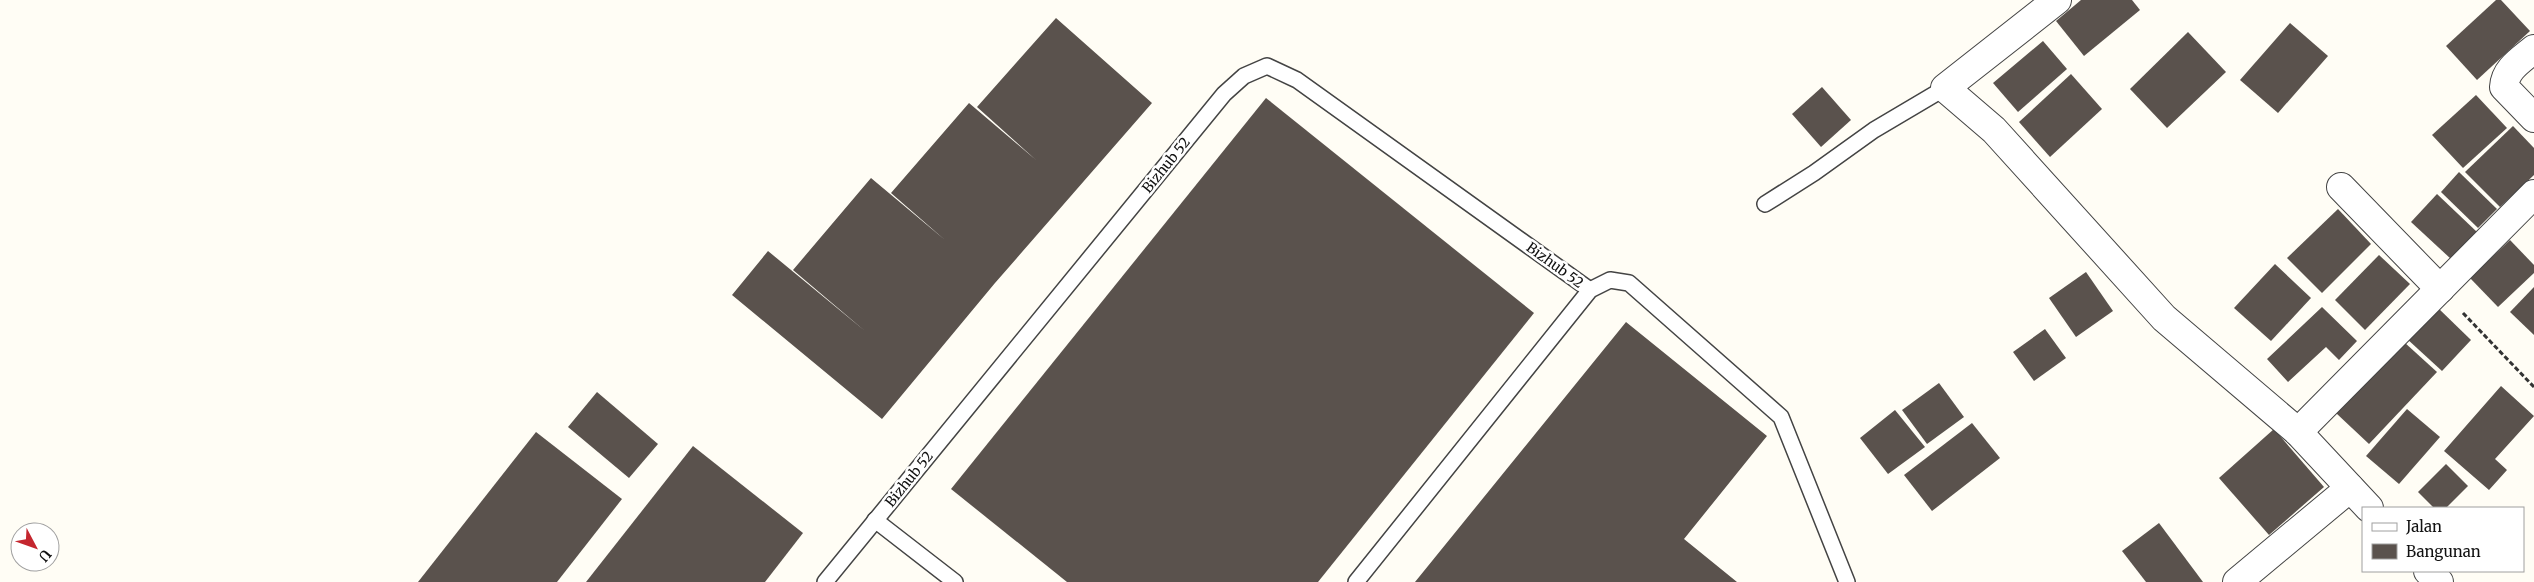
<svg xmlns="http://www.w3.org/2000/svg" width="2534" height="582" font-family="Merriweather,serif">
<style>
.building{fill:#5a524d}
.lines{fill:none;stroke-linecap:round;stroke-linejoin:round}
.service-casing{stroke:#444;stroke-width:18}
.minor-casing{stroke:#444;stroke-width:30}
.path{stroke:#333;stroke-width:3;stroke-dasharray:5 2.5;stroke-linecap:butt}
.service{stroke:#fff;stroke-width:15}
.minor{stroke:#fff;stroke-width:28}
.labels{text-anchor:middle;stroke-width:5;stroke-linejoin:round;paint-order:stroke}
.street-label{font-size:14px;fill:#111;stroke:#fff}
</style>
<rect width="100%" height="100%" fill="#fffdf5"/>
<g class="building">
<polygon points="2081,0 2132,0 2140,10 2084,56 2056,21"/>
<polygon points="2496,0 2501,0 2530,31 2477,80 2446,46"/>
<polygon points="1056,18 1152,103 995,283 882,419 732,295 768,251 865,331 793,270 871,178 945,240 891,193 969,103 1036,160 977,107"/>
<polygon points="2290,23 2328,56 2278,113 2240,80"/>
<polygon points="2188,32 2226,72 2167,128 2130,89"/>
<polygon points="2043,41 2067,69 2018,112 1993,83"/>
<polygon points="2071,74 2102,109 2050,157 2019,122"/>
<polygon points="1822,87 1851,120 1821,147 1792,114"/>
<polygon points="2476,95 2507,128 2463,168 2432,135"/>
<polygon points="1266,98 1534,313 1318,582 1067,582 951,489"/>
<polygon points="2513,126 2534,148 2534,175 2500,207 2465,172"/>
<polygon points="2459,172 2497,209 2478,228 2441,192"/>
<polygon points="2437,194 2477,232 2451,259 2411,222"/>
<polygon points="2338,209 2371,244 2322,293 2287,258"/>
<polygon points="2510,240 2534,265 2534,273 2498,307 2470,278"/>
<polygon points="2379,255 2410,284 2365,330 2335,300"/>
<polygon points="2275,264 2311,298 2271,341 2234,308"/>
<polygon points="2086,272 2113,311 2076,337 2049,298"/>
<polygon points="2534,287 2534,335 2510,312"/>
<polygon points="2436,306 2471,340 2442,371 2406,338"/>
<polygon points="2322,307 2357,341 2339,360 2326,347 2288,382 2267,359"/>
<polygon points="1626,322 1767,436 1684,539 1737,582 1415,582"/>
<polygon points="2045,329 2066,358 2034,381 2013,352"/>
<polygon points="2404,342 2437,372 2369,444 2336,413"/>
<polygon points="1939,383 1964,417 1927,444 1902,410"/>
<polygon points="2501,386 2534,416 2495,459 2507,470 2489,490 2444,451"/>
<polygon points="597,392 658,444 629,478 568,427"/>
<polygon points="2407,409 2440,437 2399,484 2366,456"/>
<polygon points="1895,410 1925,447 1888,474 1860,438"/>
<polygon points="1972,423 2000,458 1932,511 1904,475"/>
<polygon points="2274,429 2324,487 2269,535 2219,478"/>
<polygon points="536,432 622,499 557,582 418,582"/>
<polygon points="693,446 803,533 765,582 586,582"/>
<polygon points="2446,464 2468,486 2446,508 2434,508 2418,492"/>
<polygon points="2159,523 2203,582 2146,582 2122,551"/>
</g>
<g class="lines">
<g class="service-casing">
<g id="service">
<polyline points="1765,204 1814,173 1874,130 1945,88"/>
<polyline points="875,520 955,582"/>
<polyline points="825,582 1224,94 1244,76 1267,66 1297,80 1590,290"/>
<polyline points="1356,582 1590,290 1610,280 1629,283 1781,417 1847,582"/>
</g>
</g>
<g class="minor-casing">
<g id="minor">
<polyline points="2057,0 1945,88 1994,130 2164,318 2298,432 2369,508"/>
<path d="M 2534,49 C 2521,60 2505,69 2504,87 L 2534,118"/>
<polyline points="2341,187 2440,289"/>
<polyline points="2298,432 2534,194"/>
<polyline points="2428,571 2439,582"/>
<polyline points="2237,582 2350,488"/>
</g>
</g>
<polyline class="path" points="2463,313 2534,387"/>
<use href="#service" class="service"/>
<use href="#minor" class="minor"/>
</g>
<g class="labels">
<g class="street-label">
<text transform="translate(1166 165) rotate(-51)" y="5">Bizhub 52</text>
<text transform="translate(1555 265) rotate(36)" y="5">Bizhub 52</text>
<text transform="translate(909 479) rotate(-51)" y="5">Bizhub 52</text>
</g>
</g>
<rect x="2362" y="507" width="162" height="65" fill="#ffffff" stroke="#a0a0a0"/>
<rect x="2372" y="523" width="25" height="8" fill="#ffffff" stroke="#a0a0a0"/>
<text x="2406" y="532" font-size="15" fill="#111111">Jalan</text>
<rect x="2372" y="544" width="25" height="15" fill="#5a524d" stroke="#a0a0a0"/>
<text x="2406" y="557" font-size="15" fill="#111111">Bangunan</text>
<g transform="translate(35 547) rotate(131)"><circle r="24" fill="#ffffff" stroke="#a0a0a0"/>
<path d="M0-4L9 19L0 12L-9 19Z" fill="#c4262e"/>
<text y="-8" font-size="14" font-weight="bold" text-anchor="middle" fill="#111111">U</text>
</g>
</svg>
